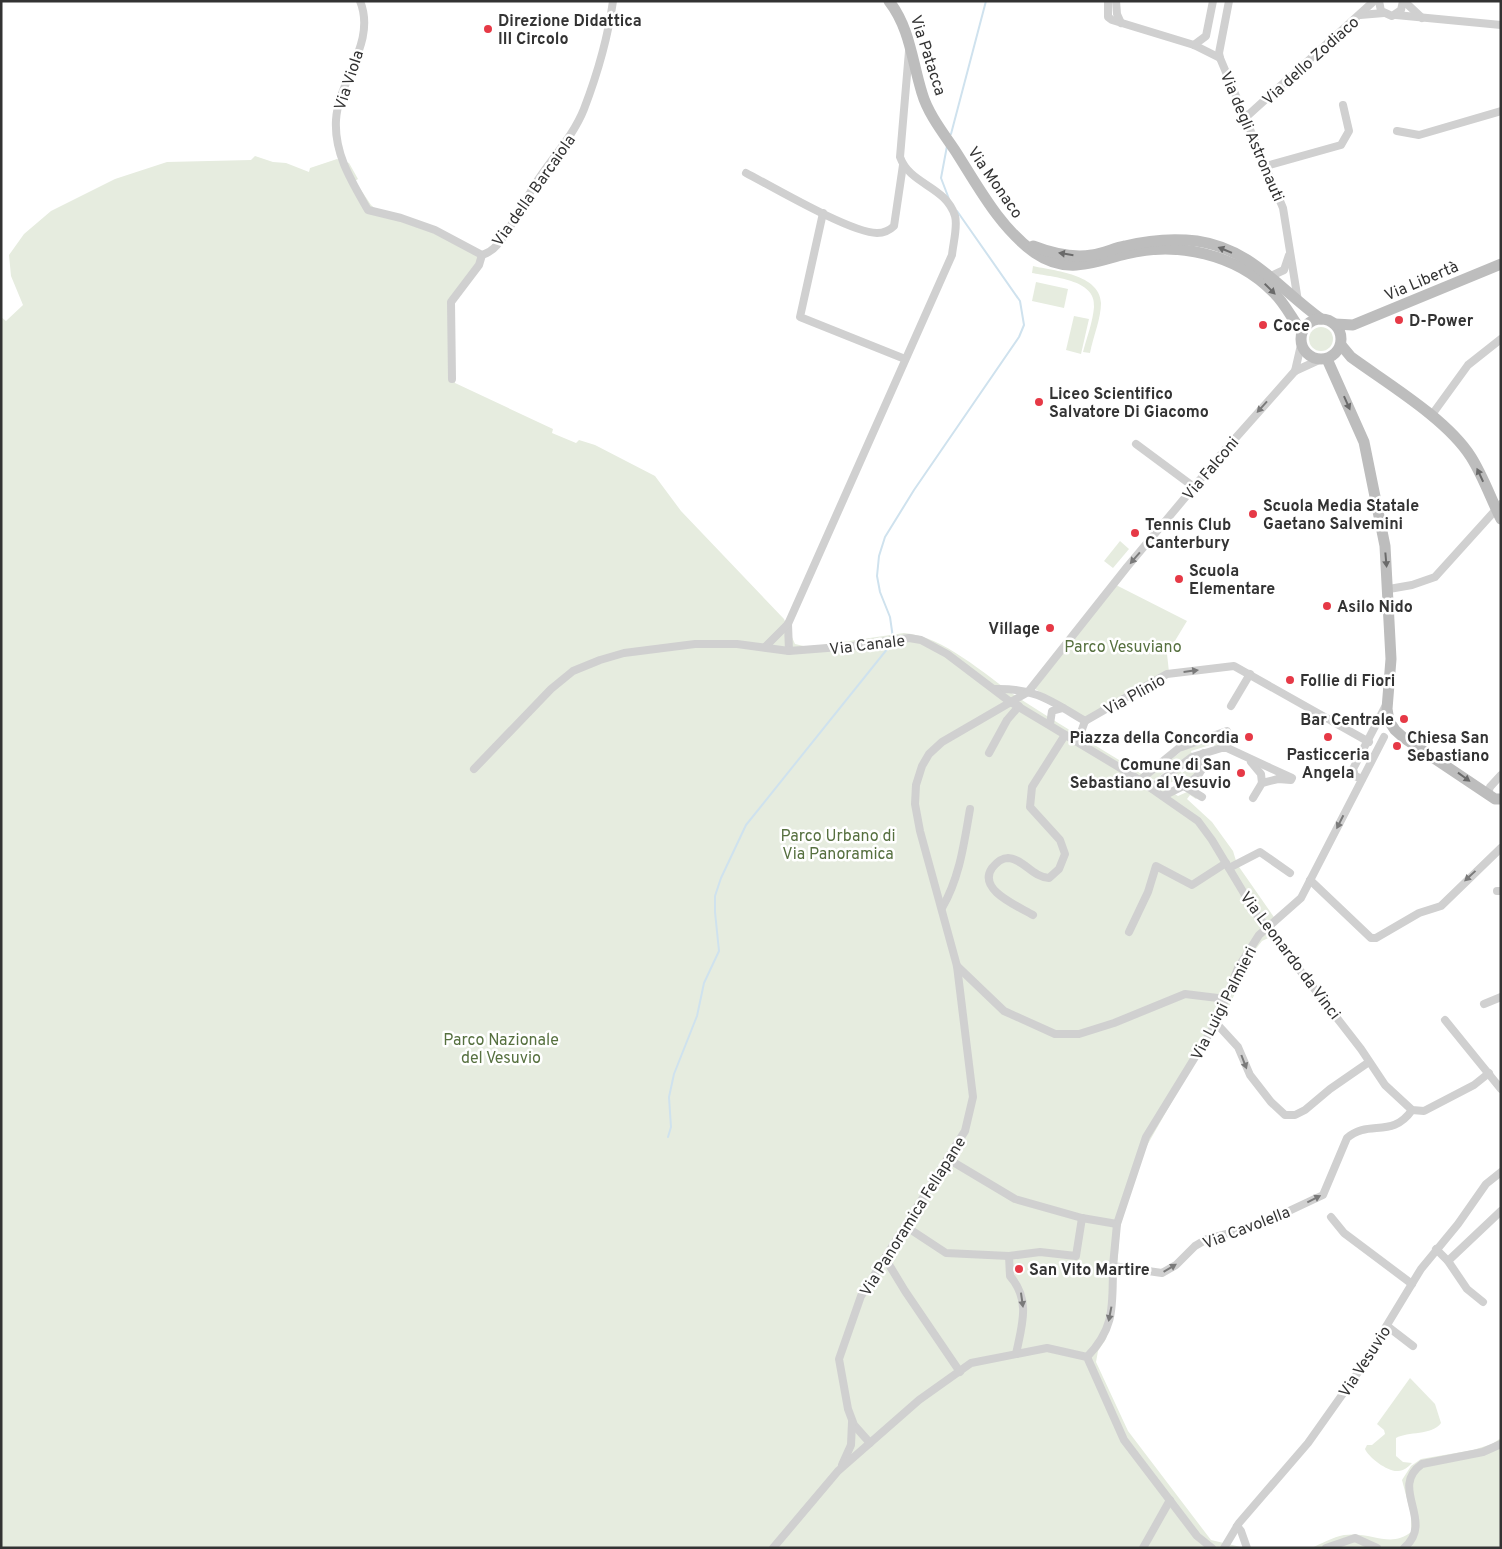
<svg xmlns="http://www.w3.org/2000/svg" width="1502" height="1549" font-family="Overpass,sans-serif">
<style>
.green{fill:#e6ecdf}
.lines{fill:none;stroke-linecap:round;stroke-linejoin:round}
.stream{stroke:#cfe2ee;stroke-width:2}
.street{stroke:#d0d0d0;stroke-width:8}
.secondary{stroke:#bdbdbd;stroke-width:11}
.oneway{fill:#6a6a6a}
.oneway2{fill:#7a7a7a}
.poi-dot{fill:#e63946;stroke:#fff;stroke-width:2}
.labels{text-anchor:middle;stroke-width:5;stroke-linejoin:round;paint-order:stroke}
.poi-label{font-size:16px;font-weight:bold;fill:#333;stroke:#fff;text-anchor:start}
.street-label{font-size:16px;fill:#333;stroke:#fff}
.park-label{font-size:16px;fill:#56703f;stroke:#fff}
</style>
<rect width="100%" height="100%" fill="#fff"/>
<g class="green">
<path d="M 255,156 L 273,162 L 286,163 L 309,172 L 310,168 L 337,159 L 349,163 L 358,179 L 355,181 L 371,205 L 377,210 L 480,252 L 482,263 L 463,282 L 453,306 L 455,383 L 553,429 L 552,433 L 576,443 L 579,440 L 595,445 L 655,476 L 681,511 L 784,619 L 795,644 L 808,647 L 904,633 C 946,636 990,680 1025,702 C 1065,728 1107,752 1148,778 L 1183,750 L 1218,739 L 1217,736 L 1230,739 L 1227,745 L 1215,747 L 1213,744 L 1191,751 L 1192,754 L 1173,765 L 1155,780 L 1151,779 L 1160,785 L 1178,769 L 1182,773 L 1191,767 L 1188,763 L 1200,758 L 1202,763 L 1198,762 L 1195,766 L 1200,769 L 1189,781 L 1187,776 L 1167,784 L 1169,788 L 1167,789 L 1178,796 L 1187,792 L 1198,797 L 1196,799 L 1190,795 L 1187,799 L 1212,822 L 1233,851 L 1237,864 L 1276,920 L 1272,926 L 1279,933 L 1262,941 L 1241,968 L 1236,991 L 1222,1022 L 1207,1040 L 1141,1156 L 1120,1227 L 1114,1311 L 1106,1339 L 1098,1351 L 1096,1362 L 1128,1431 L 1211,1540 L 1245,1548 L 1,1548 L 1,317 L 6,321 L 23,305 L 11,276 L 9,255 L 24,234 L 51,211 L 115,179 L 167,162 L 251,160 Z"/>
<path d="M 1033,266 C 1054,271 1100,274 1101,303 C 1101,319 1093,337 1090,353 L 1083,352 C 1087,337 1093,321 1094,307 C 1097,279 1051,277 1032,273 Z"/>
<polygon points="1036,282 1068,289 1064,308 1032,301"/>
<polygon points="1074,316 1089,319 1081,354 1066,350"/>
<circle cx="1321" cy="339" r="12"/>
<polygon points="1120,541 1129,549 1113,568 1104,561"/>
<polygon points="1116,585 1187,621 1167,654 1169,672 1085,718 1035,689"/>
<path d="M 1410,1378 L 1435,1404 L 1441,1423 C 1432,1436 1408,1431 1396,1438 L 1396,1456 L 1403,1462 L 1412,1463 C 1408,1467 1404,1471 1398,1471 C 1388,1472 1369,1458 1365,1449 L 1367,1445 L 1372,1445 L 1385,1434 L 1384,1430 L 1377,1424 Z"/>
<path d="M 1501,1438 L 1501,1548 L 1311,1548 C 1321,1544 1333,1537 1344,1535 C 1372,1531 1390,1549 1411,1532 L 1411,1514 L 1402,1480 L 1411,1466 L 1421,1459 L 1473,1450 L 1492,1444 Z"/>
</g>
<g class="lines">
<g class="stream">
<polyline points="951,134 986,1"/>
<polyline points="947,146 941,178 949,199"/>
<polyline points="893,638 890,617 880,592 877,576 879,556 885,537 914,490 1019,337 1024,325 1020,301 957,211"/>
<polyline points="668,1137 671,1127 669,1097 674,1074 697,1016 704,983 719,951 715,912 715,896 721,878 746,825 892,643"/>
</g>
<g class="street">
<path d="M 360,1 C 377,42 338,81 336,120 C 334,154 352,182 368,210 L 401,218 L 435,230 L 482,255 C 488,253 493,250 497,245 C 512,227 522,206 534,186 C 550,160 573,137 584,109 C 597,75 608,37 613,1"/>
<polyline points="1108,1 1108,17 1112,20 1194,45 1220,58 1283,208 1298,301"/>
<polyline points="1116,1 1117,14 1121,23"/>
<polyline points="1379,1 1381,11 1392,16 1401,10 1403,1"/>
<polyline points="1404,1 1422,18"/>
<polyline points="1360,15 1384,13"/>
<polyline points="1396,15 1501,25"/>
<polyline points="1194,45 1206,36 1213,1"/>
<polyline points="1220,58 1219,53 1229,1"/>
<polyline points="1245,118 1374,1"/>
<polyline points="1397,131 1419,135 1501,111"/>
<polyline points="1266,166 1341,145 1349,131 1343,105"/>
<path d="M 746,173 C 773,187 851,233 877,233 C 884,233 889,231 894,226 L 903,165"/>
<polyline points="823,213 800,317 905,359"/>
<polyline points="1271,276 1284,270 1289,255"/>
<polyline points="1295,371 1301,345"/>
<polyline points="452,379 451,302 479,265 482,255"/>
<polyline points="1431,416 1468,365 1501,339"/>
<polyline points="1136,444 1194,487"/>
<polyline points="1389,589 1412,585 1435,577 1501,504"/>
<polyline points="788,624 789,651"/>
<path d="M 765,647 L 788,624 L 952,255 C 953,244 958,226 955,216 C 946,186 910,185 900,157 L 909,51"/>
<path d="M 995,689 C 1036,688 1051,701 1085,721"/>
<polyline points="1231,706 1250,674"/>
<polyline points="1085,721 1167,674 1234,666 1369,742"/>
<polyline points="1050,724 1052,711 1063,708"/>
<polyline points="1072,738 1080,735 1085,721"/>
<polyline points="989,753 1007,720 1019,706"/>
<polyline points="1251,762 1261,774 1262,783"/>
<polyline points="474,769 551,689 573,671 600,660 624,653 695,644 737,644 789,651 853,646 909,638 921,640 947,654 1009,701 1132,775 1198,821 1212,840 1257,915 1361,1049 1385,1085 1412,1110 1424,1111 1474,1085 1489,1073"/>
<polyline points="1362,779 1355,776 1353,769 1386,705"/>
<polyline points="1140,780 1179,748 1227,731"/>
<polyline points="1184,786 1202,797"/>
<polyline points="1151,788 1192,757 1225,747 1292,778 1291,780 1278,779 1262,783 1253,798"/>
<polyline points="1488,794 1490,787 1501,775"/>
<path d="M 1163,796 C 1182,786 1208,779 1204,753"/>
<polyline points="1229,868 1260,852 1290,873"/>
<polyline points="1310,880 1371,938 1376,938 1419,913 1441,906 1501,848"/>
<polyline points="1497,891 1501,891"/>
<path d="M 942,908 C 960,877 964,843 970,809"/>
<path d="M 1033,915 C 1018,906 977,890 992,868 C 996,863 1001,858 1008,858 C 1024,859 1032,877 1049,878 L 1059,869 L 1065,854 L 1060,840 L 1030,807 L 1032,787 L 1065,735"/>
<polyline points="1129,932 1148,892 1156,866 1192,885 1226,863"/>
<polyline points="957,966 1004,1011 1055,1034 1079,1034 1114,1023 1185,994 1226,999"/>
<polyline points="1484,1004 1501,997"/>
<polyline points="1445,1020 1501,1089"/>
<polyline points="1216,1023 1238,1047 1250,1075 1271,1102 1285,1115 1295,1115 1305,1110 1330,1089 1369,1062"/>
<polyline points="948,1159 1015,1199 1082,1218 1117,1224 1146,1137 1216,1023 1238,968 1259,935 1301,898 1384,737"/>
<polyline points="1331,1217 1344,1233 1412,1284"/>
<path d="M 1117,1224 L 1113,1266 L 1162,1273 L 1176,1265 L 1195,1246 L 1207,1239 L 1259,1225 L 1323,1195 L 1347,1138 C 1369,1119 1392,1139 1412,1110"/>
<polyline points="905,1226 946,1253 1009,1256 1040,1252 1076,1256 1082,1218"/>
<polyline points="1436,1249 1448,1261 1501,1211"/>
<path d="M 1009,1256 L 1010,1276 C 1031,1300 1022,1325 1016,1354"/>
<polyline points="885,1258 905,1291 960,1372"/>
<polyline points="1448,1261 1467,1289 1483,1302"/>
<polyline points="1387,1326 1413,1346"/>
<path d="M 1087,1357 C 1116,1327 1112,1305 1113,1266"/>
<polyline points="870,1443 854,1425 848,1409 839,1359 861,1296 965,1131 973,1097 957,966 920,831 915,804 916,785 922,766 929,754 942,742 1028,692 1127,567 1224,451 1295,371 1319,360"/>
<polyline points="842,1465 851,1445 852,1422"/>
<polyline points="1237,1526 1241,1531 1247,1548"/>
<polyline points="773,1548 838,1471 919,1400 971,1363 1047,1348 1087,1357 1124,1440 1197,1536 1212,1548"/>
<polyline points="1143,1548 1170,1500"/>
<polyline points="1224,1548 1239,1523 1308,1443 1359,1371 1421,1269 1458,1224 1486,1184 1501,1172"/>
<polyline points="1326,1548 1355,1538 1377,1548"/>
<path d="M 1404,1548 C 1436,1521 1388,1488 1422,1464 L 1483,1452 L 1501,1444"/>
</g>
<g class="secondary">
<path d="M 889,1 C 910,28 912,61 922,93 C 928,114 944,134 956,152 C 979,188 1000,228 1035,253 C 1067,275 1093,262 1126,254 C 1177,241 1236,254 1273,292 C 1285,303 1292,319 1302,332"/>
<path d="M 1033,246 C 1051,253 1073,258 1092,255 C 1103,254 1114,248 1125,246 C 1149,240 1173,238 1197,241 C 1252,249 1279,289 1321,319"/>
<circle cx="1321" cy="339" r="20"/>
<polyline points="1335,324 1353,325 1501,264"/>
<path d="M 1341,345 L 1351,357 C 1388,384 1447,419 1471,457 C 1483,476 1491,499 1501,519"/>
<polyline points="1327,359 1364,442 1385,546 1391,659 1387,709 1389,721 1395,730 1404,738 1495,799 1501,799"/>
</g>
</g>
<defs><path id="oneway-solid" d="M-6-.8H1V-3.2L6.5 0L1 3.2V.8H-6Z" transform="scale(1.25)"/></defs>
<g class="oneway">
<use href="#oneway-solid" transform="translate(1225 250) rotate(-158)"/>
<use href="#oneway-solid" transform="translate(1066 254) rotate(-171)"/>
<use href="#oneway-solid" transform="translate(1270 289) rotate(45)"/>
<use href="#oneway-solid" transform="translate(1347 403) rotate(66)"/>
<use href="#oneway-solid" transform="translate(1480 475) rotate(-115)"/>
<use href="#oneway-solid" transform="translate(1386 560) rotate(85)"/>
<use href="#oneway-solid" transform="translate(1464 777) rotate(36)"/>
</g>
<g class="oneway2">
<use href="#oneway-solid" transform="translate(1262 407) rotate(132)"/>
<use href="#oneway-solid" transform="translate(1135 558) rotate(131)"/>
<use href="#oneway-solid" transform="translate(1191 671) rotate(-7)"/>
<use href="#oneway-solid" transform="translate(1340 822) rotate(117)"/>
<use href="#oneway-solid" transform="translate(1470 876) rotate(137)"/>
<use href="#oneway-solid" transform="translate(1244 1062) rotate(69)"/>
<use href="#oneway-solid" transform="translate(1314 1199) rotate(-27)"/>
<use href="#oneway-solid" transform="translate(1170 1268) rotate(-31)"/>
<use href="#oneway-solid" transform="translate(1022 1300) rotate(82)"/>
<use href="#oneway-solid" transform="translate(1110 1314) rotate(101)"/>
</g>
<g class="poi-dot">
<circle cx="488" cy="29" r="5"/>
<circle cx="1399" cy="320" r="5"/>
<circle cx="1263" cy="325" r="5"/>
<circle cx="1039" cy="402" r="5"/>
<circle cx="1253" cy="514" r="5"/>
<circle cx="1135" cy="533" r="5"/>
<circle cx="1179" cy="579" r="5"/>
<circle cx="1327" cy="606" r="5"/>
<circle cx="1050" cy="628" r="5"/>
<circle cx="1290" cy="680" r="5"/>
<circle cx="1404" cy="719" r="5"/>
<circle cx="1249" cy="737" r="5"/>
<circle cx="1328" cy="737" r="5"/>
<circle cx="1397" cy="746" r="5"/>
<circle cx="1241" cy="773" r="5"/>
<circle cx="1019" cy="1269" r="5"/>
</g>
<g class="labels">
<g class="poi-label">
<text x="498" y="26">Direzione Didattica<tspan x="498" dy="18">III Circolo</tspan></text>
<text x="1409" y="326">D-Power</text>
<text x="1273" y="331">Coce</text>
<text x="1049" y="399">Liceo Scientifico<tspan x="1049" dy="18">Salvatore Di Giacomo</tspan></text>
<text x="1263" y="511">Scuola Media Statale<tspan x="1263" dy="18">Gaetano Salvemini</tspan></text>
<text x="1145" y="530">Tennis Club<tspan x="1145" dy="18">Canterbury</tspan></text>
<text x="1189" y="576">Scuola<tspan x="1189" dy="18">Elementare</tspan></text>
<text x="1337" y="612">Asilo Nido</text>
<text x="1040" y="634" text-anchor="end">Village</text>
<text x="1300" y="686">Follie di Fiori</text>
<text x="1394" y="725" text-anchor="end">Bar Centrale</text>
<text x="1239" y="743" text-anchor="end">Piazza della Concordia</text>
<text x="1407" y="743">Chiesa San<tspan x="1407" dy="18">Sebastiano</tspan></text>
<text x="1328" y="760" text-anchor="middle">Pasticceria<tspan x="1328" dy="18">Angela</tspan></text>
<text x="1231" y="770" text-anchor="end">Comune di San<tspan x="1231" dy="18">Sebastiano al Vesuvio</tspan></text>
<text x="1029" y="1275">San Vito Martire</text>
</g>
<g class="street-label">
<text transform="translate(929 55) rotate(72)" y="6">Via Patacca</text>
<text transform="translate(1310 60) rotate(-42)" y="6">Via dello Zodiaco</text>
<text transform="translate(348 80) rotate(-72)" y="6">Via Viola</text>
<text transform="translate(1253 136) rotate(67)" y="6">Via degli Astronauti</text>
<text transform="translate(996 182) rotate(55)" y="6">Via Monaco</text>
<text transform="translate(533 190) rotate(-55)" y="6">Via della Barcaiola</text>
<text transform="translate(1421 280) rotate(-23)" y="6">Via Libertà</text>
<text transform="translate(1210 468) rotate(-50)" y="6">Via Falconi</text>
<text transform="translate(867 644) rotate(-7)" y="6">Via Canale</text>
<text transform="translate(1134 694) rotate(-29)" y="6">Via Plinio</text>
<text transform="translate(1291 955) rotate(53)" y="6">Via Leonardo da Vinci</text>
<text transform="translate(1223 1003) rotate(-63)" y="6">Via Luigi Palmieri</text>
<text transform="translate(912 1216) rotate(-58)" y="6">Via Panoramica Fellapane</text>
<text transform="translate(1246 1227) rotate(-21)" y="6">Via Cavolella</text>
<text transform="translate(1364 1361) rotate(-57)" y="6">Via Vesuvio</text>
</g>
<g class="park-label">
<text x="1123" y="652">Parco Vesuviano</text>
<text x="838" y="841">Parco Urbano di<tspan x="838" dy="18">Via Panoramica</tspan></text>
<text x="501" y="1045">Parco Nazionale<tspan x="501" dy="18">del Vesuvio</tspan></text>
</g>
</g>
<rect width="1502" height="1549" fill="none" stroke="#333333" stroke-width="5"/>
</svg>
